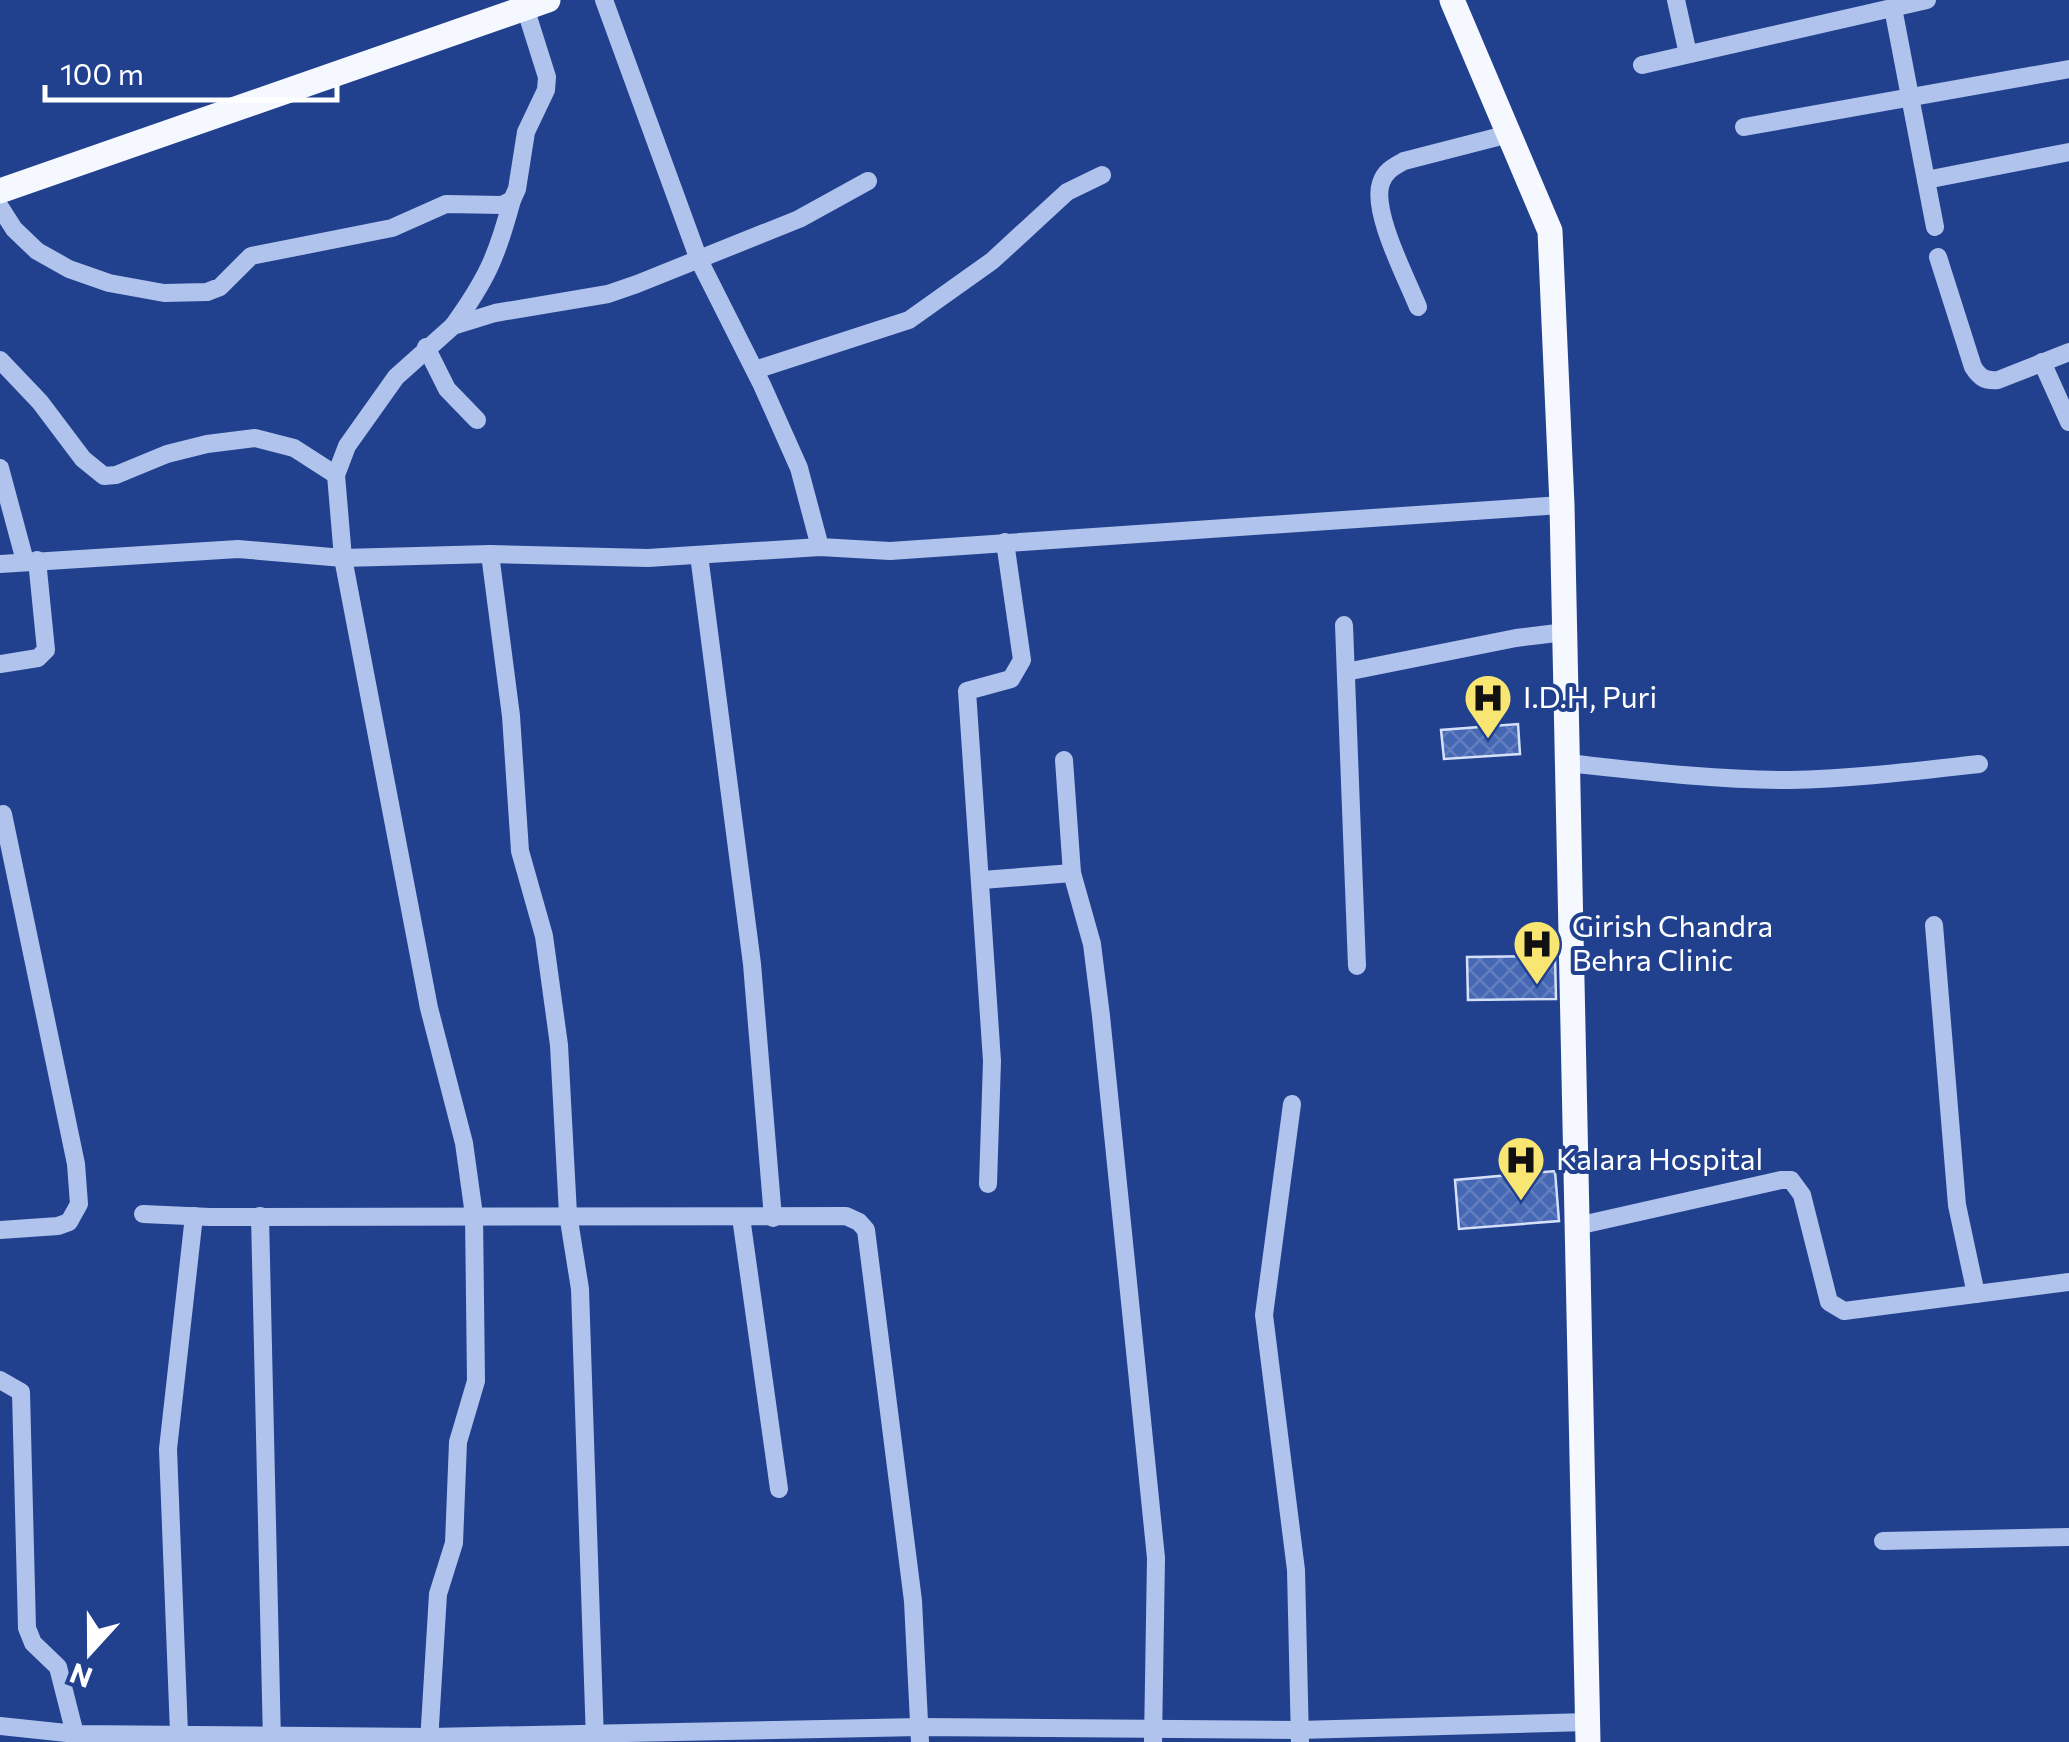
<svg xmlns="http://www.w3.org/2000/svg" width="2069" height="1742" font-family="Commissioner,sans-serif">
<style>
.building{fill:url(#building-cross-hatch);stroke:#d6e1f9;stroke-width:2.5}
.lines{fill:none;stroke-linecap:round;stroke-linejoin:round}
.minor{stroke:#b0c3ec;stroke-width:18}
.major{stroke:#f6f8ff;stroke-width:25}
.labels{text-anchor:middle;stroke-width:8;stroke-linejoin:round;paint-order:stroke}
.poi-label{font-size:30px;fill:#fff;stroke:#21418f;text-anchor:start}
</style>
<defs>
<pattern id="building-cross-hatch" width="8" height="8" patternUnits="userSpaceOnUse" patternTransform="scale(2.5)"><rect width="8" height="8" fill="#4667b4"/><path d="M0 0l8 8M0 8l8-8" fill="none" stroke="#627ebf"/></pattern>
</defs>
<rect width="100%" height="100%" fill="#21418f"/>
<g class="building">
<polygon points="1518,724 1520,754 1444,759 1441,730"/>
<polygon points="1555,956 1556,999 1468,1000 1467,957"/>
<polygon points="1555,1171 1559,1221 1459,1229 1455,1180"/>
</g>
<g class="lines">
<g class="minor">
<polyline points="604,0 699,260 762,385 799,468 820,547"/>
<polyline points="1676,0 1688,54"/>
<polyline points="1893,8 1935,227"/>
<polyline points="1642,65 1927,0"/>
<polyline points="1744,127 2069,69"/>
<polyline points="1926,180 2069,152"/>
<polyline points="0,207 14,229 37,251 69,269 109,283 164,293 207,292 220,287 251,256 392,228 446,204 502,205 512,200 517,189 526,132 546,90 547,77 523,1"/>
<path d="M 1938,257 L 1973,367 C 1980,378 1985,381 1998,380 L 2069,352"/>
<path d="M 1418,307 C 1407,279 1371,211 1381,183 C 1385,171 1393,167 1404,161 L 1509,134"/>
<path d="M 453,326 C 487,279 497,256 512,200"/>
<polyline points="426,347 447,389 477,420"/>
<polyline points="0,360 40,402 83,459 104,476 116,475 167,454 207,444 255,438 294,448 336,475"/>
<polyline points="2042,362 2069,422"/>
<polyline points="755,370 909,320 992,261 1067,192 1102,175"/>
<polyline points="0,468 25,561"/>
<polyline points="490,554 511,716 520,851 544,936 559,1045 568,1214 580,1289 595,1741"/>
<polyline points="699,555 752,964 773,1218"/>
<polyline points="0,564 238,549 343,558 490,554 648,558 820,547 890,551 1562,505"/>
<polyline points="1344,625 1357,966"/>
<polyline points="0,664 38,658 46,650 37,560"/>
<polyline points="1346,672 1516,638 1565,632"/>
<polyline points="1064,760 1072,873 1092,944 1101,1016 1156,1558 1153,1742"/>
<path d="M 1567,763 C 1641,771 1714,780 1789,780 C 1853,779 1916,771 1979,764"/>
<polyline points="982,880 1072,873"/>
<polyline points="1934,925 1957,1205 1976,1294"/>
<polyline points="1292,1104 1264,1315 1296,1570 1300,1742"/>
<polyline points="988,1184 992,1061 967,691 1011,679 1022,660 1005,542"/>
<polyline points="143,1214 210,1217 846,1216 859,1222 866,1230 913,1601 920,1742"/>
<polyline points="260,1216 272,1742"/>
<polyline points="741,1217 779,1489"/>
<polyline points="1577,1226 1781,1180 1791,1180 1802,1195 1829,1302 1844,1311 2069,1282"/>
<polyline points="0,1230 58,1226 69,1222 79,1204 76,1164 3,814"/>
<polyline points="0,1380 21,1392 27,1628 33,1643 58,1667 77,1742"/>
<polyline points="1883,1541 2069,1537"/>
<polyline points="0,1726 76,1734 430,1737 920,1727 1299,1730 1588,1722"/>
<polyline points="179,1733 168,1449 194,1216"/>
<polyline points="429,1742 438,1594 454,1543 458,1442 476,1381 474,1215 464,1143 429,1008 343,558 336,475 347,446 396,377 453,326 495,313 608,294 637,284 799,219 868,181"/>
</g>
<g class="major">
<polyline points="1452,0 1550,231 1562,505 1588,1742"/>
<polyline points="0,191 548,0"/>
</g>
</g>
<defs>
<g id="hospital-pin" transform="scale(2.5)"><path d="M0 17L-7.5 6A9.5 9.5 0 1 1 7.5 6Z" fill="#f9e672" stroke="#21418f"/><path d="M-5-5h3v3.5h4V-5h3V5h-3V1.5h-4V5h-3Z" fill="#111"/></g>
</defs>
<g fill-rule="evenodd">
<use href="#hospital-pin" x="1488" y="698"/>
<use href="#hospital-pin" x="1537" y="944"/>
<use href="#hospital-pin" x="1521" y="1160"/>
</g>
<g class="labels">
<g class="poi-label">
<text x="1523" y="708">I.D.H, Puri</text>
<text x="1572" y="937">Girish Chandra<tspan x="1572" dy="34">Behra Clinic</tspan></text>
<text x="1556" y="1170">Kalara Hospital</text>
</g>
</g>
<g transform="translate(90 1652) rotate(201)" stroke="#21418f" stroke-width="8" paint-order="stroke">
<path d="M0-8L18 38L0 25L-18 38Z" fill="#ffffff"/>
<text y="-15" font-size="28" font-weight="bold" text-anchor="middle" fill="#ffffff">N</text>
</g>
<path d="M45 85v15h292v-15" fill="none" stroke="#ffffff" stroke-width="5"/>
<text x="60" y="85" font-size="30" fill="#ffffff" stroke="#21418f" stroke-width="8" paint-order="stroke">100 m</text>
</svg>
